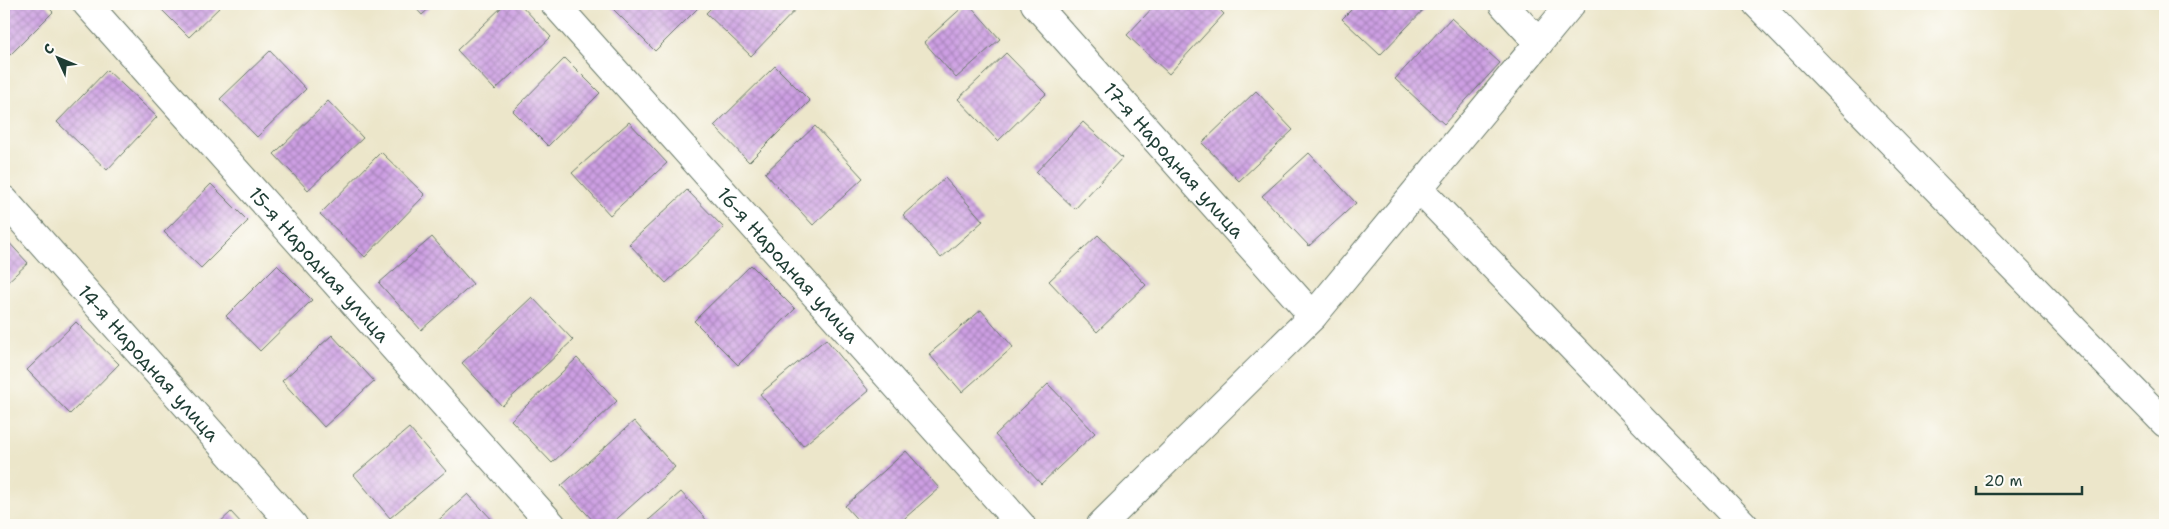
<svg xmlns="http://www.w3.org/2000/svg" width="2169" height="529" font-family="'Shantell Sans',sans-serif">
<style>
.building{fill:url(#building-cross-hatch)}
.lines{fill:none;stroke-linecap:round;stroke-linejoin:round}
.minor-casing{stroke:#677868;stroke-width:30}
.minor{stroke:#fff;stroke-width:28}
.labels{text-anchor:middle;stroke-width:4.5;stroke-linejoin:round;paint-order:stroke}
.street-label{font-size:19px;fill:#1f3d34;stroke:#fdfcf7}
</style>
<defs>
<pattern id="building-cross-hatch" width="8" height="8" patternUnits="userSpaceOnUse" patternTransform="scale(1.25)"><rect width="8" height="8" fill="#cd9fe3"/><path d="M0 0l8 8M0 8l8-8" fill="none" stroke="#a683b9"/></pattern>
</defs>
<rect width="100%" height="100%" fill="#fdfcf7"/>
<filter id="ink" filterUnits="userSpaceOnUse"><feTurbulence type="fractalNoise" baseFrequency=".02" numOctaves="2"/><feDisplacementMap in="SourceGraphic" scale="10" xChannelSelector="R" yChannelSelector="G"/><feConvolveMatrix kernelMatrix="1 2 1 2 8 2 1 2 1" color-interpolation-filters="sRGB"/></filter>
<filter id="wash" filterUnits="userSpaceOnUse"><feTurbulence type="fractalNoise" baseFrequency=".0096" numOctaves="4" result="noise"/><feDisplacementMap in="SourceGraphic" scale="20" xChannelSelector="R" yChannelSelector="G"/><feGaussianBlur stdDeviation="1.12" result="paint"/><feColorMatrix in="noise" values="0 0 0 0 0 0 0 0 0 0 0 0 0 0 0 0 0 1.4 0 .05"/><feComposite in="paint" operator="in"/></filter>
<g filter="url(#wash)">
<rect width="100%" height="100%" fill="#ece6ca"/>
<g id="blocks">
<g class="building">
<polygon points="4,4 45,4 53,12 10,55 4,48"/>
<polygon points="156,4 223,4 189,37"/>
<polygon points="412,4 434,4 422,15"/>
<polygon points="505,4 520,4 551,37 495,90 457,50"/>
<polygon points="614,4 702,4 655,51 611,7"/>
<polygon points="715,4 801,4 751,56 706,13"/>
<polygon points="966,4 969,4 1000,39 956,78 924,42"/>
<polygon points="1156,4 1214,4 1224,14 1169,74 1127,35"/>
<polygon points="1357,4 1429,4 1380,55 1342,19"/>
<polygon points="1451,18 1500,63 1444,124 1395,79"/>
<polygon points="270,51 306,89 257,137 220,99"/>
<polygon points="1006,53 1046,94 998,141 958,99"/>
<polygon points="565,58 600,93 548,146 513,111"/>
<polygon points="775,66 810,101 749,162 714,126"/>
<polygon points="107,70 157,117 107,170 57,122"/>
<polygon points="1256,91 1293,130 1239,181 1202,143"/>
<polygon points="328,101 363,138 308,190 274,154"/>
<polygon points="629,122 667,163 610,215 572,173"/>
<polygon points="1083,122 1122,158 1075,209 1036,172"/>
<polygon points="815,126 863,178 813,225 765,173"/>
<polygon points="381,152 425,195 365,257 320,214"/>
<polygon points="1309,153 1356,203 1309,246 1262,196"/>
<polygon points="945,178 983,221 941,258 903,215"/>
<polygon points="211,184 248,221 201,268 164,232"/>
<polygon points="687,190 724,228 666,283 629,244"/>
<polygon points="1098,235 1146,285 1097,332 1049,281"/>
<polygon points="4,237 28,263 4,285"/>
<polygon points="432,237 473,284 421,330 379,283"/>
<polygon points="277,265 312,300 260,351 226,316"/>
<polygon points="751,265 795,309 738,365 694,321"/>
<polygon points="532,297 573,340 502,406 462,363"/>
<polygon points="981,310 1013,347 962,392 929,354"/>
<polygon points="76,322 119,364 70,414 27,370"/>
<polygon points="332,335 374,381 324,427 282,381"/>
<polygon points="826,339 869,391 803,446 760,394"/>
<polygon points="577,358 617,401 552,463 511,420"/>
<polygon points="1048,384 1095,433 1041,484 995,435"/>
<polygon points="634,421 675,467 610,525 597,525 561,486"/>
<polygon points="409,428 446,471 390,518 354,475"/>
<polygon points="906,451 939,488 897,525 862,525 845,506"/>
<polygon points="681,492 711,525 643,525"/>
<polygon points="468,494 497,525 433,525"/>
<polygon points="231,512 243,525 217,525"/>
</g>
</g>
</g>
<g filter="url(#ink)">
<use href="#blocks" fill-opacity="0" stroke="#677868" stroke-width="1"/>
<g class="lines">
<g class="minor-casing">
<g id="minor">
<path id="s1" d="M 87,4 L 552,525"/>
<path id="s2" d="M 555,4 L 1021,525"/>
<path id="s3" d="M 1035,4 L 1313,316"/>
<polyline points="1503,4 1539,43"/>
<polyline points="1757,4 2165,423"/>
<polyline points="1419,189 1744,525"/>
<path id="s4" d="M 4,200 L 293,525"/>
<polyline points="1101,525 1313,316 1571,4"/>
</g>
</g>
<use href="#minor" class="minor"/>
</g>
</g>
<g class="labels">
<g class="street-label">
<text dy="7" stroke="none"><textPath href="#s3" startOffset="209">17-я Народная улица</textPath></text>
<text dy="7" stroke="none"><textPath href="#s1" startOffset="349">15-я Народная улица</textPath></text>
<text dy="7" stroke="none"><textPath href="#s2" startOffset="350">16-я Народная улица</textPath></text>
<text dy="7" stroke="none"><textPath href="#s4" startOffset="218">14-я Народная улица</textPath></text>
</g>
</g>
<rect width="2169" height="529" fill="none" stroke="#fdfcf7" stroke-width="20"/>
<g transform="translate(58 58) rotate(314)" stroke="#fdfcf7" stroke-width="4" paint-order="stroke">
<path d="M0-4L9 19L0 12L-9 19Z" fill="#1f3d34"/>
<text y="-8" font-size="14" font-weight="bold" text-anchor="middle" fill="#1f3d34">С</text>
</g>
<path d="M1976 486v8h106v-8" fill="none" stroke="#1f3d34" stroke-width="2.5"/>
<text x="1984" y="486" font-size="15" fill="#1f3d34" stroke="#fdfcf7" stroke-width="4" paint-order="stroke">20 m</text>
</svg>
